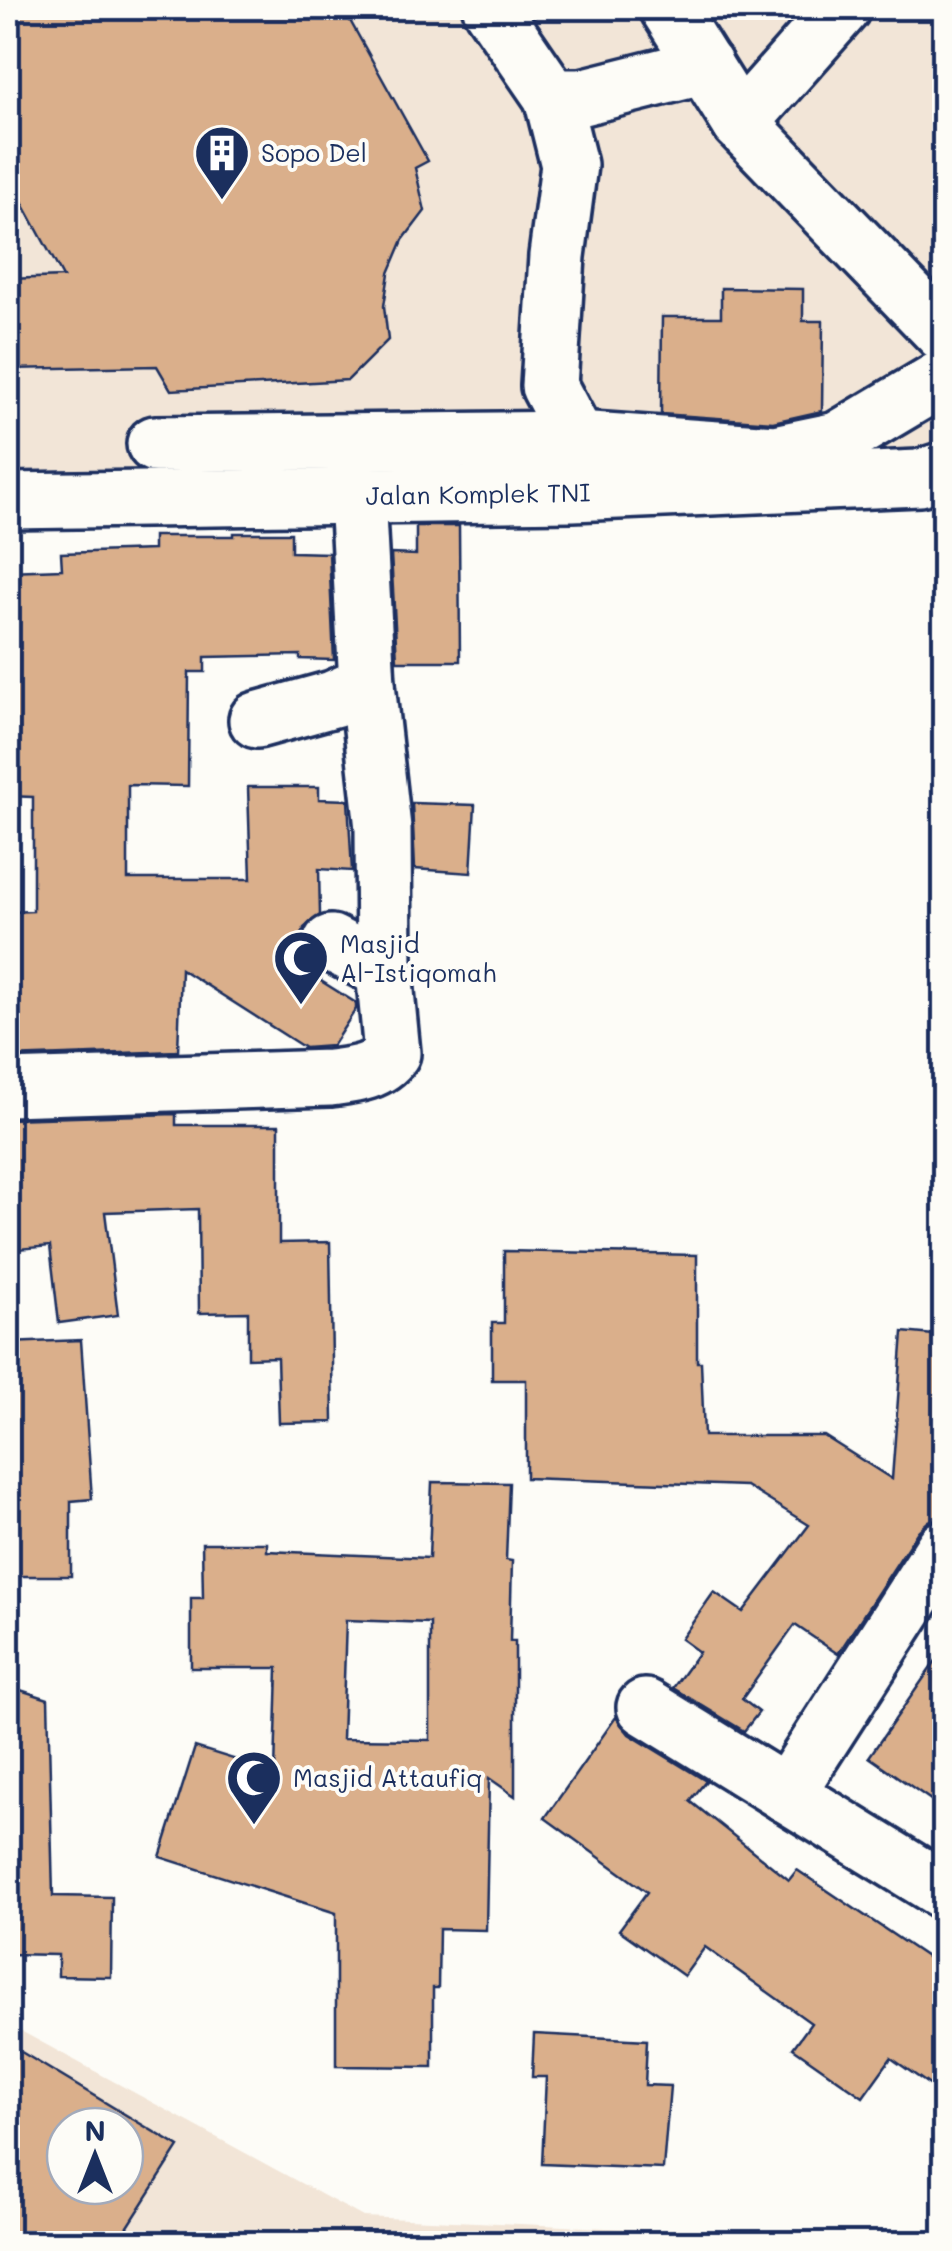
<svg xmlns="http://www.w3.org/2000/svg" width="952" height="2251" font-family="Mali,sans-serif">
<style>
.built{fill:#f2e5d7;fill-rule:evenodd}
.building{fill:#daaf8b;stroke:#1b2f5e;stroke-width:2.5;fill-rule:evenodd}
.lines{fill:none;stroke-linecap:round;stroke-linejoin:round}
.minor-casing{stroke:#1b2f5e;stroke-width:62}
.minor{stroke:#fdfcf7;stroke-width:55}
.labels{text-anchor:middle;stroke-width:8;stroke-linejoin:round;paint-order:stroke}
.poi-label{font-size:25px;fill:#1b2f5e;stroke:#fdfcf7;text-anchor:start}
.street-label{font-size:25px;fill:#1b2f5e;stroke:#fdfcf7}
</style>
<rect width="100%" height="100%" fill="#fdfcf7"/>
<filter id="ink" filterUnits="userSpaceOnUse"><feTurbulence type="fractalNoise" baseFrequency=".01" numOctaves="2"/><feDisplacementMap in="SourceGraphic" scale="20" xChannelSelector="R" yChannelSelector="G"/><feConvolveMatrix kernelMatrix="1 2 1 2 8 2 1 2 1" color-interpolation-filters="sRGB"/></filter>
<g filter="url(#ink)">
<g class="built">
<polygon points="8,8 944,8 944,446 8,499"/>
<path d="M 8,2024 L 363,2217 L 944,2243 L 8,2243 ZM 65,2126 L 125,2126 L 125,2186 L 65,2186 Z"/>
</g>
<g class="building">
<polygon points="8,8 343,8 428,161 415,168 425,211 403,240 389,273 384,306 388,340 348,380 171,390 157,366 8,369 8,279 63,277 8,176"/>
<polygon points="721,288 803,289 803,321 823,321 822,411 773,422 661,414 662,317 721,317"/>
<polygon points="416,526 459,526 460,661 397,661 391,554 416,555"/>
<polygon points="234,533 291,533 291,552 329,553 334,660 300,659 300,655 205,657 205,672 189,672 188,786 128,785 128,879 251,879 248,787 319,787 319,799 348,800 352,871 319,869 320,915 304,928 300,945 305,960 321,973 321,981 356,1003 356,1009 332,1046 305,1048 181,969 178,1051 8,1057 8,912 33,911 33,797 8,796 13,681 8,682 8,571 62,569 61,553 153,550 153,536 234,536"/>
<polygon points="412,803 475,805 471,873 415,869"/>
<polygon points="176,1114 176,1125 279,1125 279,1243 330,1242 333,1422 279,1423 277,1357 248,1358 248,1312 199,1313 198,1209 105,1212 118,1315 59,1323 50,1246 8,1250 8,1119"/>
<polygon points="504,1251 697,1255 697,1362 701,1362 704,1436 824,1436 892,1479 903,1332 944,1336 944,1517 929,1521 918,1531 838,1654 795,1625 742,1699 759,1712 744,1731 673,1688 699,1652 681,1639 714,1592 743,1612 809,1525 746,1486 526,1478 526,1380 492,1380 492,1323 504,1323"/>
<polygon points="81,1340 92,1499 71,1501 71,1576 8,1576 8,1343"/>
<path d="M 432,1482 L 509,1483 L 506,1560 L 512,1561 L 510,1641 L 515,1641 L 515,1796 L 489,1778 L 486,1930 L 439,1929 L 438,1988 L 433,1988 L 433,2067 L 336,2066 L 336,1913 L 160,1857 L 195,1747 L 275,1772 L 278,1668 L 191,1668 L 191,1598 L 203,1598 L 202,1543 L 267,1543 L 267,1551 L 429,1558 ZM 346,1620 L 430,1623 L 430,1740 L 342,1739 Z"/>
<polygon points="944,1649 944,1809 869,1757"/>
<polygon points="8,1686 48,1699 53,1896 112,1897 111,1977 58,1976 58,1955 8,1954"/>
<polygon points="616,1717 629,1734 706,1781 690,1801 789,1880 797,1870 944,1969 944,2095 891,2058 863,2097 793,2048 811,2023 705,1947 684,1976 619,1930 647,1892 545,1818"/>
<polygon points="534,2034 647,2040 645,2085 670,2086 663,2169 542,2164 546,2077 532,2077"/>
<path d="M 8,2044 L 179,2147 L 117,2244 L 8,2244 ZM 65,2126 L 125,2126 L 125,2186 L 65,2186 Z"/>
</g>
<g class="lines">
<g class="minor-casing">
<g id="minor">
<polyline points="491,8 552,97 582,97 705,66"/>
<polyline points="668,8 740,123 944,334"/>
<polyline points="552,97 569,165 557,256 549,386 577,439"/>
<polyline points="740,123 842,8"/>
<polyline points="155,444 577,439 775,453 838,440 944,377"/>
<path id="s1" d="M 8,501 L 572,493 L 919,478 L 944,470"/>
<polyline points="257,720 333,699 367,684"/>
<polyline points="331,943 384,971"/>
<path d="M 8,1088 L 330,1078 C 353,1075 378,1073 392,1053 L 384,971 L 383,828 L 367,684 L 357,496"/>
<polyline points="645,1707 944,1891"/>
<polyline points="786,1794 944,1548"/>
</g>
</g>
<use href="#minor" class="minor"/>
</g>
</g>
<defs>
<g id="building-pin" transform="scale(2.875)"><path d="M0 17L-7.5 6A9.5 9.5 0 1 1 7.5 6Z" fill="#1b2f5e" stroke="#fdfcf7"/><path d="M-4-6H4V6H1V3H-1V6H-4ZM-2.5-4.3h1.7v1.8h-1.7ZM.8-4.3h1.7v1.8H.8ZM-2.5-1h1.7V.8h-1.7ZM.8-1h1.7V.8H.8Z" fill="#fff"/></g>
<g id="mosque-pin" transform="scale(2.875)"><path d="M0 17L-7.5 6A9.5 9.5 0 1 1 7.5 6Z" fill="#1b2f5e" stroke="#fdfcf7"/><path d="M3.5-4.9A6 6 0 1 0 3.5 4.9A5 5 0 1 1 3.5-4.9Z" fill="#fff"/></g>
</defs>
<g fill-rule="evenodd">
<use href="#building-pin" x="222" y="153"/>
<use href="#mosque-pin" x="301" y="958"/>
<use href="#mosque-pin" x="254" y="1778"/>
</g>
<g class="labels">
<g class="poi-label">
<text x="261" y="162">Sopo Del</text>
<text x="340" y="953">Masjid<tspan x="340" dy="29">Al-Istiqomah</tspan></text>
<text x="293" y="1787">Masjid Attaufiq</text>
</g>
<g class="street-label">
<text dy="9" stroke="none"><textPath href="#s1" startOffset="470">Jalan Komplek TNI</textPath></text>
</g>
</g>
<rect width="952" height="2251" fill="none" stroke="#fdfcf7" stroke-width="40"/>
<rect x="20" y="20" width="912" height="2211" fill="none" stroke="#1b2f5e" stroke-width="4" filter="url(#ink)"/>
<g transform="translate(95 2156)"><circle r="48" fill="#fdfcf7" stroke="#a3aaba" stroke-width="2.5"/>
<path d="M0-8L18 38L0 25L-18 38Z" fill="#1b2f5e"/>
<text y="-15" font-size="28" font-weight="bold" text-anchor="middle" fill="#1b2f5e">N</text>
</g>
</svg>
